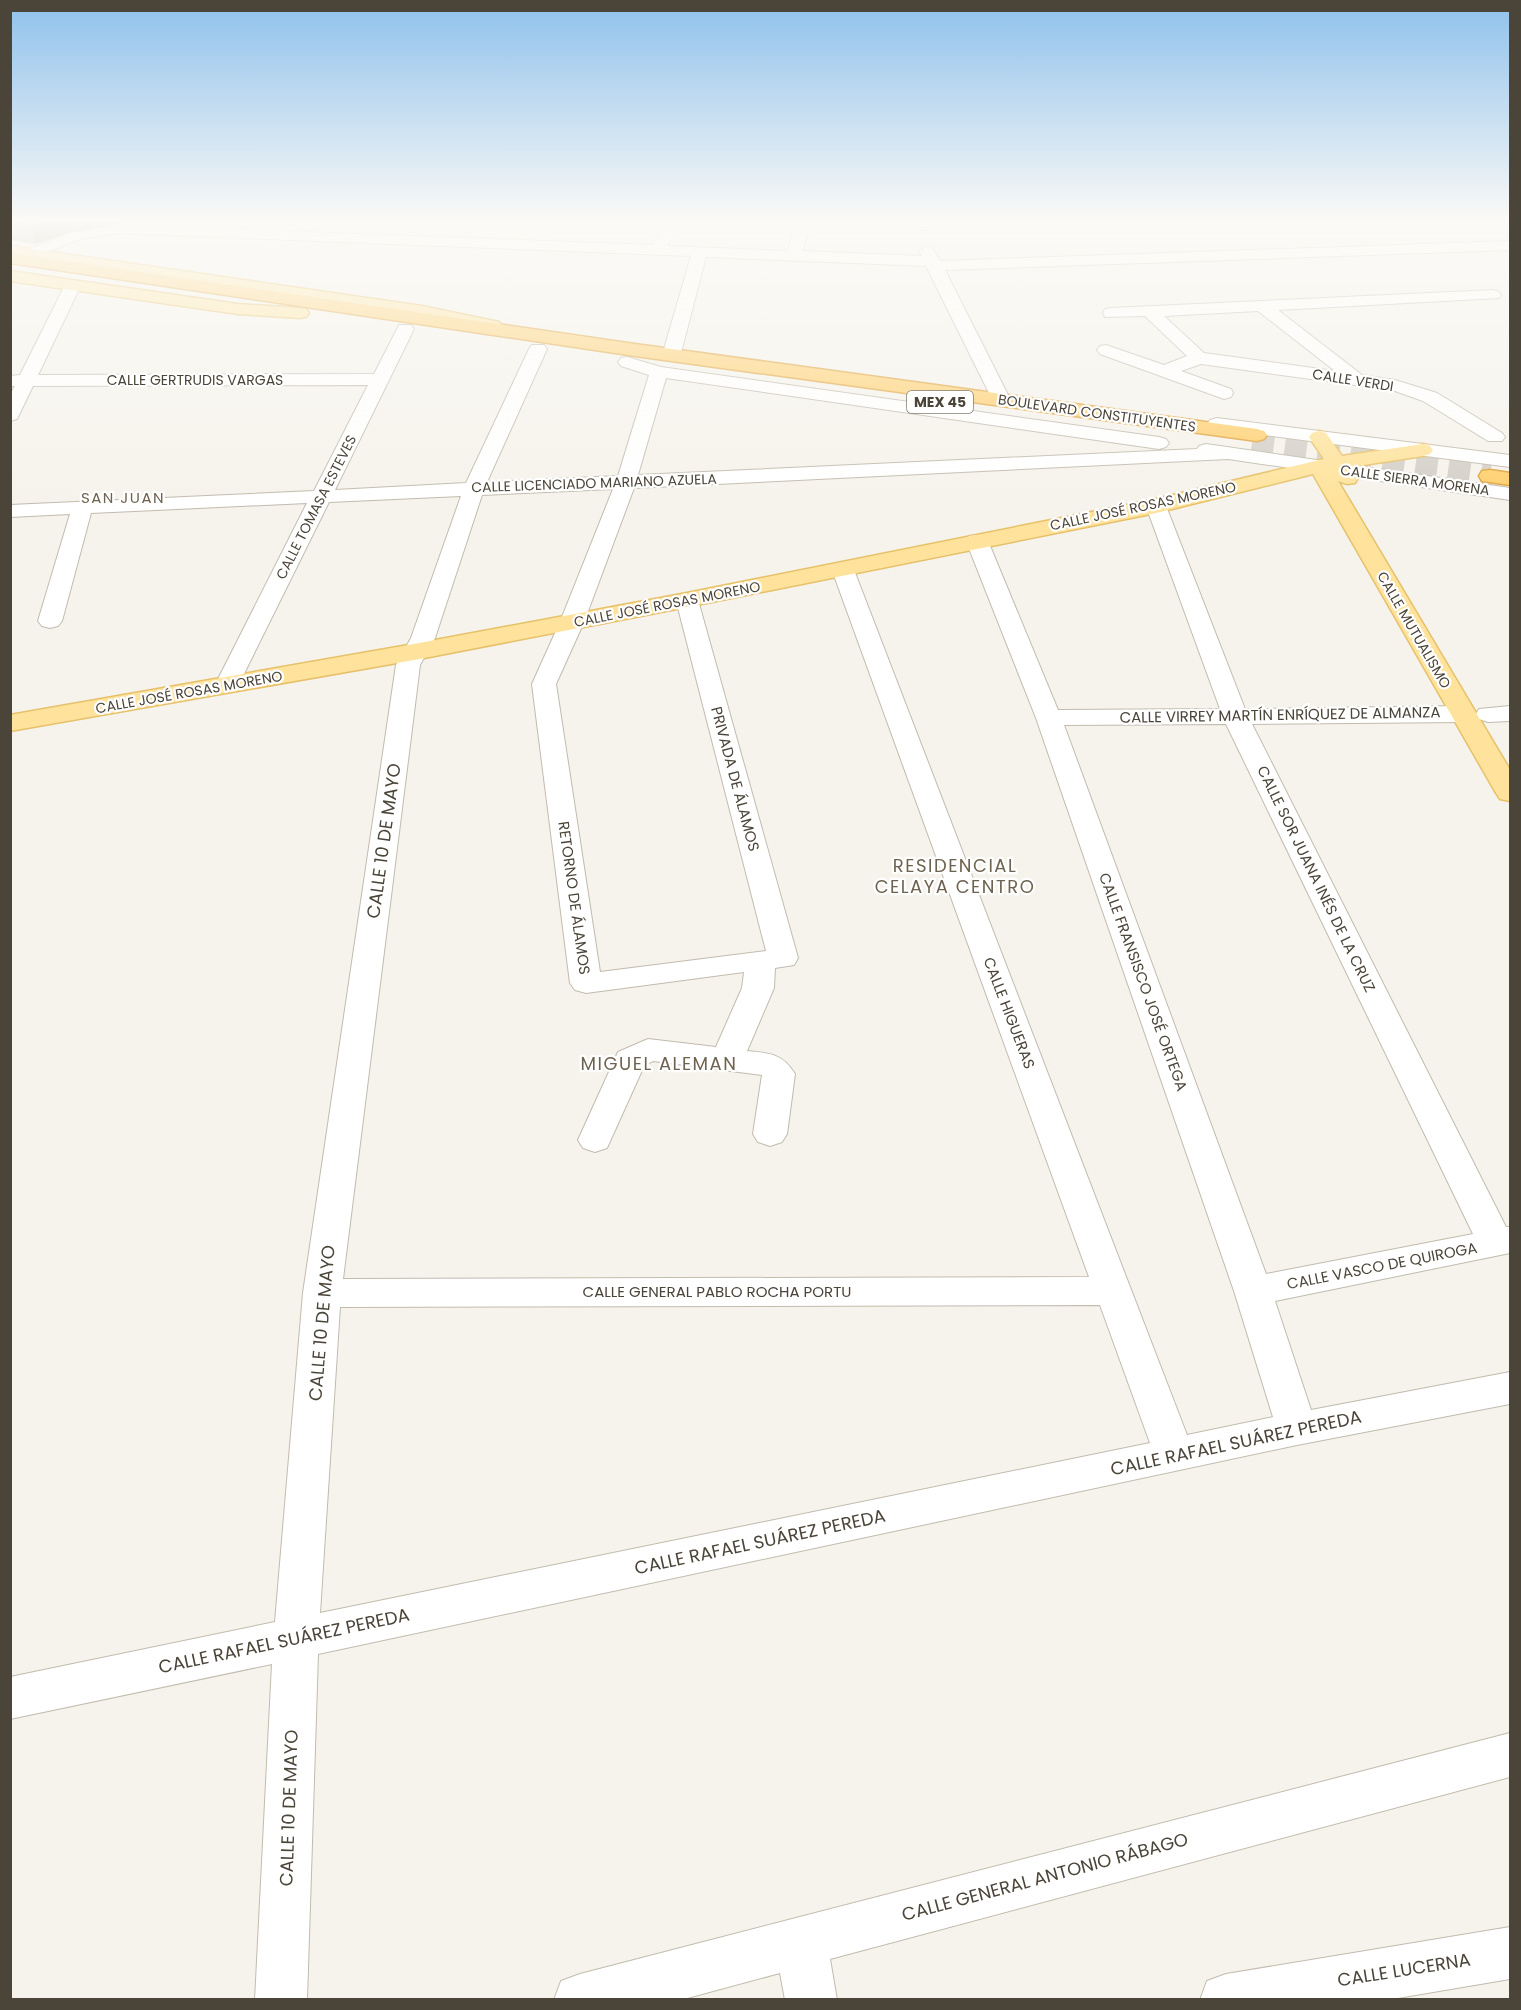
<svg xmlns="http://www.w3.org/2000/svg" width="1521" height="2010" font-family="Poppins,sans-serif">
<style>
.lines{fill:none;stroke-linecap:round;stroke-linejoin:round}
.highway-tunnel{stroke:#d4d0c8;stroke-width:22;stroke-dasharray:22 11;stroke-linecap:butt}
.minor-casing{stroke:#c2bbae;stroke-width:2}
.major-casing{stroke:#e6c16a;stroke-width:3}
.highway-casing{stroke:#e0a43c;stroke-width:3}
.minor{fill:#fff;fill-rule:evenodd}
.major{fill:#ffe39c;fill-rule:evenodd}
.highway{fill:#ffcf6e;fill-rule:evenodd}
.wall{fill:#bab2a6}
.shaded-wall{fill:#979187}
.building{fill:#d8cfc1;stroke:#979187;stroke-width:1.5}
.labels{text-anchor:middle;stroke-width:4.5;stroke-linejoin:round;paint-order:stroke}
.far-street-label{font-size:14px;fill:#4b4439;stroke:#fff}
.shield{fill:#fff;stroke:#817c74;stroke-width:1.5}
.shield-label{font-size:14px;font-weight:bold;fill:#4b4439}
.far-quarter-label{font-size:15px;letter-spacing:1.5px;fill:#6e6250;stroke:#fff}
.street-label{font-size:15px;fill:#4b4439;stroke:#fff}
.near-street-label{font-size:18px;fill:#4b4439;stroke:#fff}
.quarter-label{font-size:18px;letter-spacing:1.5px;fill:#6e6250;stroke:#fff}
</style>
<rect width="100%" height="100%" fill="#f6f3ec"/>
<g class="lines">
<polyline class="highway-tunnel" points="1252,443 1490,476"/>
<g class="minor-casing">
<g id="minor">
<polygon points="668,221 682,221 667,246 787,251 798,221 812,221 802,251 922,256 919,251 927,246 932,248 940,261 1510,241 1510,250 945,270 1008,395 1006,399 992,399 990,395 926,266 706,257 682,349 679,353 667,353 664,349 691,256 118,233 80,239 30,259 22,254 25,251 72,232 118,225 652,245"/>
<polygon points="950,221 1310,221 1303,225 917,230 910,226 917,222"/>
<path d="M 73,280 L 81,285 L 38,375 L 374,374 L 399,325 L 411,325 L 414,329 L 335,490 L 466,483 L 529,349 L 532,345 L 544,345 L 547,349 L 487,482 L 618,476 L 649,375 L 621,366 L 618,362 L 621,358 L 627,357 L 661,367 L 1159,437 L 1166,439 L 1169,443 L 1166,447 L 1159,449 L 666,378 L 638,475 L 1197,449 L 1199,446 L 1206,444 L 1510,488 L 1510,500 L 1228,459 L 634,488 L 584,622 L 556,684 L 600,972 L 766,951 L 676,600 L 679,595 L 687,593 L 695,595 L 698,600 L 798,958 L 794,965 L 775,968 L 774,988 L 747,1051 C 770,1053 783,1054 795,1074 L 787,1134 L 782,1142 L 770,1146 L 758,1142 L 753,1134 L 762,1075 L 653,1061 L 644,1066 L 607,1148 L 595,1152 L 583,1148 L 578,1140 L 618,1052 L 648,1039 L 716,1047 L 742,988 L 744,972 L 586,993 L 575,990 L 570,983 L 532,684 L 560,622 L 613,489 L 482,495 L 435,638 L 420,665 L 343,1279 L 1089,1277 L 832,570 L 835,565 L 843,563 L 851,565 L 854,570 L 1187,1435 L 1273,1417 L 1234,1291 L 1036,718 L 966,541 L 969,536 L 977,535 L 985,536 L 988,541 L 1058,710 L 1220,709 L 1146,506 L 1149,502 L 1156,500 L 1163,502 L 1166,506 L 1245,709 L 1463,706 L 1472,709 L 1476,714 L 1479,709 L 1510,706 L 1510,721 L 1488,722 L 1479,719 L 1476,714 L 1472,719 L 1463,722 L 1252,724 L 1506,1227 L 1510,1227 L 1510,1253 L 1275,1301 L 1311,1410 L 1510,1372 L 1510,1404 L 1297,1445 L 318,1654 L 307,2000 L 255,2000 L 272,1664 L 10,1719 L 10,1677 L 275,1622 L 303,1293 L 396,665 L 411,638 L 461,496 L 329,502 L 236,690 L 227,692 L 218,690 L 215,685 L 307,503 L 91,513 L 62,621 L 58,626 L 50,628 L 42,626 L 38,621 L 70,514 L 10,517 L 10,505 L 314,491 L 368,385 L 33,386 L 19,415 L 17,419 L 10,421 L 10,395 L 15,386 L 10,386 L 10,376 L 20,375 L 65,285 ZM 1226,724 L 1473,1234 L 1266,1274 L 1064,725 ZM 1100,1305 L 1150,1443 L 320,1613 L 340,1307 Z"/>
<path d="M 1493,290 L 1499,292 L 1501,295 L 1499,298 L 1278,310 L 1362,375 L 1395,380 L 1437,393 L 1502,433 L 1505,437 L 1502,441 L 1488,441 L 1423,401 L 1392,390 L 1201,364 L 1181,371 L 1231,389 L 1233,393 L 1231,397 L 1224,399 L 1100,354 L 1097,350 L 1100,346 L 1106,345 L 1164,365 L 1187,356 L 1145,316 L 1105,317 L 1103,313 L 1105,309 L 1111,308 ZM 1258,311 L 1335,371 L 1204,353 L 1164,316 Z"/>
<polygon points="1217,418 1510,455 1510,467 1210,428 1207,424 1210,420"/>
<polygon points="1510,1733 1510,1777 830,1959 837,2000 785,2000 780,1973 680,2000 554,2000 561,1981 580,1974"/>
<polygon points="1510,1927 1510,1979 1386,2000 1200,2000 1207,1981 1226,1974"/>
</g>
</g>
<g class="major-casing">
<g id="major">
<polygon points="10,246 422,306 499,322 502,326 499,330 493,331 422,316 10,256"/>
<polygon points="10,271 238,304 300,308 306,309 309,313 306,317 300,318 238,314 10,281"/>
<polygon points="1319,431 1326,433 1342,456 1423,444 1430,446 1433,450 1430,454 1423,456 1350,467 1358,478 1355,483 1347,484 1338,481 1510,770 1510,801 1500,799 1496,793 1313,474 1156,513 687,607 414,660 10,731 10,715 414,644 687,593 1156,499 1324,459 1309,437 1312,433"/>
</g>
</g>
<g class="highway-casing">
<g id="highway">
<polygon points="10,253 635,344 1257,429 1264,431 1267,435 1264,439 1257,441 635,356 10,263"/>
<polygon points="1490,470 1510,473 1510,485 1482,481 1479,476 1482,471"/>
</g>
</g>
<use href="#minor" class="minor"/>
<use href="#major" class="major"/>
<use href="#highway" class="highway"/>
</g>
<polygon class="wall" points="10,221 119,224 69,233 35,244 10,240"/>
<polygon class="shaded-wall" points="45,221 123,221 119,224 69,233 35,244 31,226"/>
<polygon class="building" points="10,221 45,221 31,226 10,223"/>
<linearGradient id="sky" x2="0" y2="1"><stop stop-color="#8fc1ec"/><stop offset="0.44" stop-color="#fbfaf6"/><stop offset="1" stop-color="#fbfaf6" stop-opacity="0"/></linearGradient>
<rect width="1521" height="502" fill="url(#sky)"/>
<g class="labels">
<g class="far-street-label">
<text x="195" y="385">CALLE GERTRUDIS VARGAS</text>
<text transform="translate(1353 380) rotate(9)" y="5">CALLE VERDI</text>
<text transform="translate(1097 413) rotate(8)" y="5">BOULEVARD CONSTITUYENTES</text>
<text transform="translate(1415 480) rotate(8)" y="5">CALLE SIERRA MORENA</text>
<text transform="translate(594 483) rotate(-2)" y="5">CALLE LICENCIADO MARIANO AZUELA</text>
<text transform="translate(1143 506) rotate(-12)" y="5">CALLE JOSÉ ROSAS MORENO</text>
<text transform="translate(316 507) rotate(-63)" y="5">CALLE TOMASA ESTEVES</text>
<text transform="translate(667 604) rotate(-11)" y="5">CALLE JOSÉ ROSAS MORENO</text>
<text transform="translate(1414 630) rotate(60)" y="5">CALLE MUTUALISMO</text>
<text transform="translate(189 692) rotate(-10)" y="5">CALLE JOSÉ ROSAS MORENO</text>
</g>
<rect class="shield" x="907" y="391" width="66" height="22" rx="4.5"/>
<g class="shield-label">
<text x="940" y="407">MEX 45</text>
</g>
<g class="far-quarter-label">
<text x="123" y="503">SAN JUAN</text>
</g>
<g class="street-label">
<text transform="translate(1280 715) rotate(-1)" y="5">CALLE VIRREY MARTÍN ENRÍQUEZ DE ALMANZA</text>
<text transform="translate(735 779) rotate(75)" y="5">PRIVADA DE ÁLAMOS</text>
<text transform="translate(1316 879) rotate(64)" y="5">CALLE SOR JUANA INÉS DE LA CRUZ</text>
<text transform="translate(574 898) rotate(82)" y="5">RETORNO DE ÁLAMOS</text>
<text transform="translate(1143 982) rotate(70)" y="5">CALLE FRANSISCO JOSÉ ORTEGA</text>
<text transform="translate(1009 1013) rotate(69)" y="5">CALLE HIGUERAS</text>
<text transform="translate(1382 1266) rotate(-11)" y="5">CALLE VASCO DE QUIROGA</text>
<text x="717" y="1297">CALLE GENERAL PABLO ROCHA PORTU</text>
</g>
<g class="near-street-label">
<text transform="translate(384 841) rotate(-82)" y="6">CALLE 10 DE MAYO</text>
<text transform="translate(322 1323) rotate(-85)" y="6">CALLE 10 DE MAYO</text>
<text transform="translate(1236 1443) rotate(-12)" y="6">CALLE RAFAEL SUÁREZ PEREDA</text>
<text transform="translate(760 1542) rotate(-12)" y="6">CALLE RAFAEL SUÁREZ PEREDA</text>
<text transform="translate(284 1641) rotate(-12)" y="6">CALLE RAFAEL SUÁREZ PEREDA</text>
<text transform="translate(289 1808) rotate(-88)" y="6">CALLE 10 DE MAYO</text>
<text transform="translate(1045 1877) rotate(-15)" y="6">CALLE GENERAL ANTONIO RÁBAGO</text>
<text transform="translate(1404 1970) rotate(-9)" y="6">CALLE LUCERNA</text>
</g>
<g class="quarter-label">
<text x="955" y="872">RESIDENCIAL<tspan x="955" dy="21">CELAYA CENTRO</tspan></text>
<text x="659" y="1070">MIGUEL ALEMAN</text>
</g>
</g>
<rect width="1521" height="2010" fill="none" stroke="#4b4439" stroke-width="24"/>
</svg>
